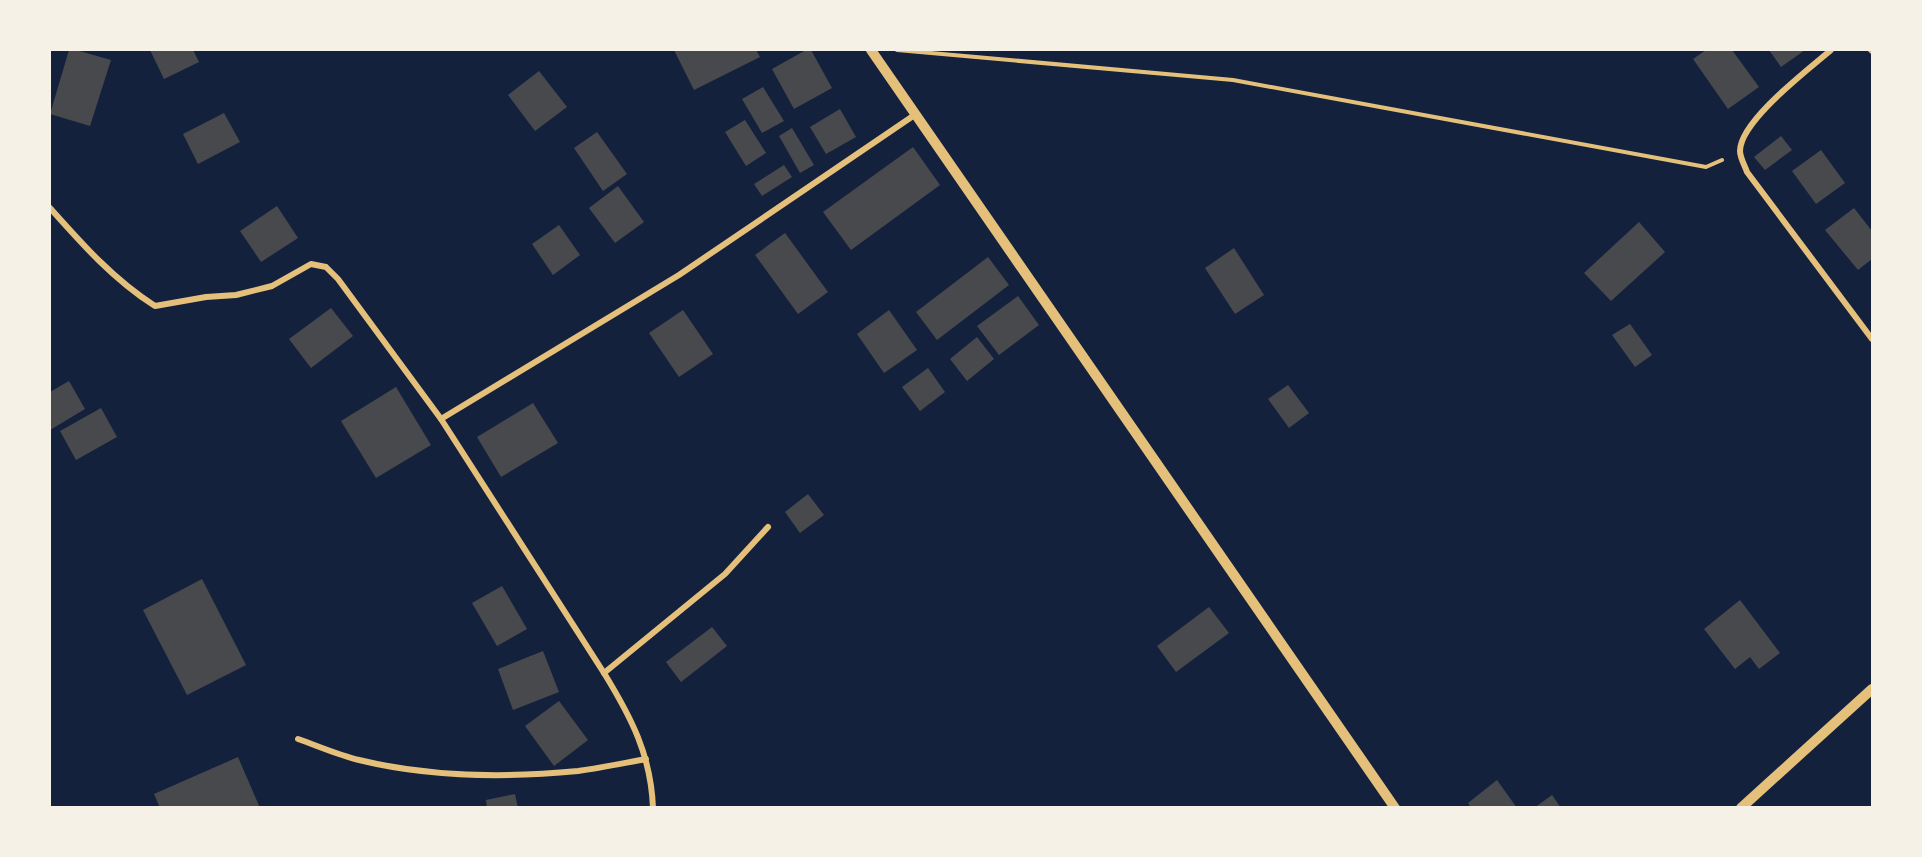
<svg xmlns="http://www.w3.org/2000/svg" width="1922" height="857" font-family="Literata,serif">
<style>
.building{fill:#48494c}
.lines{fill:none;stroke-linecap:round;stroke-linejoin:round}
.path{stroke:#e5c07b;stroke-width:4}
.minor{stroke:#e5c07b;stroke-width:6}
.tertiary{stroke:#e5c07b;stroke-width:10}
</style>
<rect width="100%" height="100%" fill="#14213d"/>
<g class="building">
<polygon points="69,50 76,50 111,60 90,126 50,114"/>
<polygon points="150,50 193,50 199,62 164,79"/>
<polygon points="674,50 756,50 760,57 694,90"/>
<polygon points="806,50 811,50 832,88 794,109 772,69"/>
<polygon points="1706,50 1732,50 1759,87 1728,109 1693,59"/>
<polygon points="1769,50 1805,50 1781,67"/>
<polygon points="539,71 567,107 535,131 508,95"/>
<polygon points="763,87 784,121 762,133 742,99"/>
<polygon points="840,109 856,137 826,154 810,127"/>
<polygon points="224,113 240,142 198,164 183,134"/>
<polygon points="745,120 766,153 746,166 725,132"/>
<polygon points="792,128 814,165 800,173 779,136"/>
<polygon points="597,132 627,174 603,191 574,148"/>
<polygon points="1781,136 1792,150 1765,170 1754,157"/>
<polygon points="913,147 940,185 851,250 823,212"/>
<polygon points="1821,150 1845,183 1816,204 1792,171"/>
<polygon points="784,165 792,177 762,196 754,184"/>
<polygon points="618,186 644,222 615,243 589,208"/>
<polygon points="277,206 298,238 261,262 240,231"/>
<polygon points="1854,208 1872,231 1872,259 1858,270 1825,230"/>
<polygon points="1639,222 1665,252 1611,301 1584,273"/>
<polygon points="559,225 580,255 553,275 532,244"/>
<polygon points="785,233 828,292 798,314 755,255"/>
<polygon points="1234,248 1264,295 1235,314 1205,268"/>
<polygon points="988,257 1009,285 937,340 916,312"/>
<polygon points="1018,296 1039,325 999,355 977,326"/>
<polygon points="331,308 353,336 311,368 289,339"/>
<polygon points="683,310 713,354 679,377 649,333"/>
<polygon points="889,310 917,350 884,373 857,334"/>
<polygon points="1630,324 1652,355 1635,367 1612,335"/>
<polygon points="977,337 994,359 967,381 950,359"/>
<polygon points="928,368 945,392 920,411 902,387"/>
<polygon points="69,381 85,409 50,430 50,392"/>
<polygon points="1288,385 1309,413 1289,428 1268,399"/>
<polygon points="396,387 431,445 376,478 341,421"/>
<polygon points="533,403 558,443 501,477 477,437"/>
<polygon points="101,408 117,437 76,460 60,431"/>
<polygon points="808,494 824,515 800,533 785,512"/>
<polygon points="202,579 246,665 187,695 143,610"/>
<polygon points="502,586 527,629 497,646 472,603"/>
<polygon points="1740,600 1780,653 1759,669 1750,657 1735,669 1704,629"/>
<polygon points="1209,607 1229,633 1176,672 1157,646"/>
<polygon points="712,627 727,646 681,682 666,662"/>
<polygon points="543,651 559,692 513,710 498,669"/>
<polygon points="559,701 588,740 554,766 525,726"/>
<polygon points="238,757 260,808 160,808 154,794"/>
<polygon points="1497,780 1517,808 1471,808 1468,803"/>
<polygon points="515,794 518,808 487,808 486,800"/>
<polygon points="1552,795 1561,808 1534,808"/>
</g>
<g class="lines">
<polyline class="path" points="897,50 1233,80 1706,167 1722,160"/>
<g class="minor">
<path d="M 1831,50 C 1809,69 1740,121 1740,151 C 1740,158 1745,166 1747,172 L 1872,339"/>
<polyline points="1871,50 1872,51"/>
<path d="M 50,208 C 82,244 114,280 155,306 L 206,297 L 236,295 L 272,286 L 311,264 L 326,267 L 338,279 L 441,419 L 604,673 C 631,717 651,755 653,808"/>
<polyline points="441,419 679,275 916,114"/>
<polyline points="604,673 725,574 768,527"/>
<path d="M 298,739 C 318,746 338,755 359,760 C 429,777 506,778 578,771 C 601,768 624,763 646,759"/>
</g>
<g class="tertiary">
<polyline points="871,50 1395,808"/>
<polyline points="1741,808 1872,689"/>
</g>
</g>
<rect width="1922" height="857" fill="none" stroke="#f6f1e7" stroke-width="102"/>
</svg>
